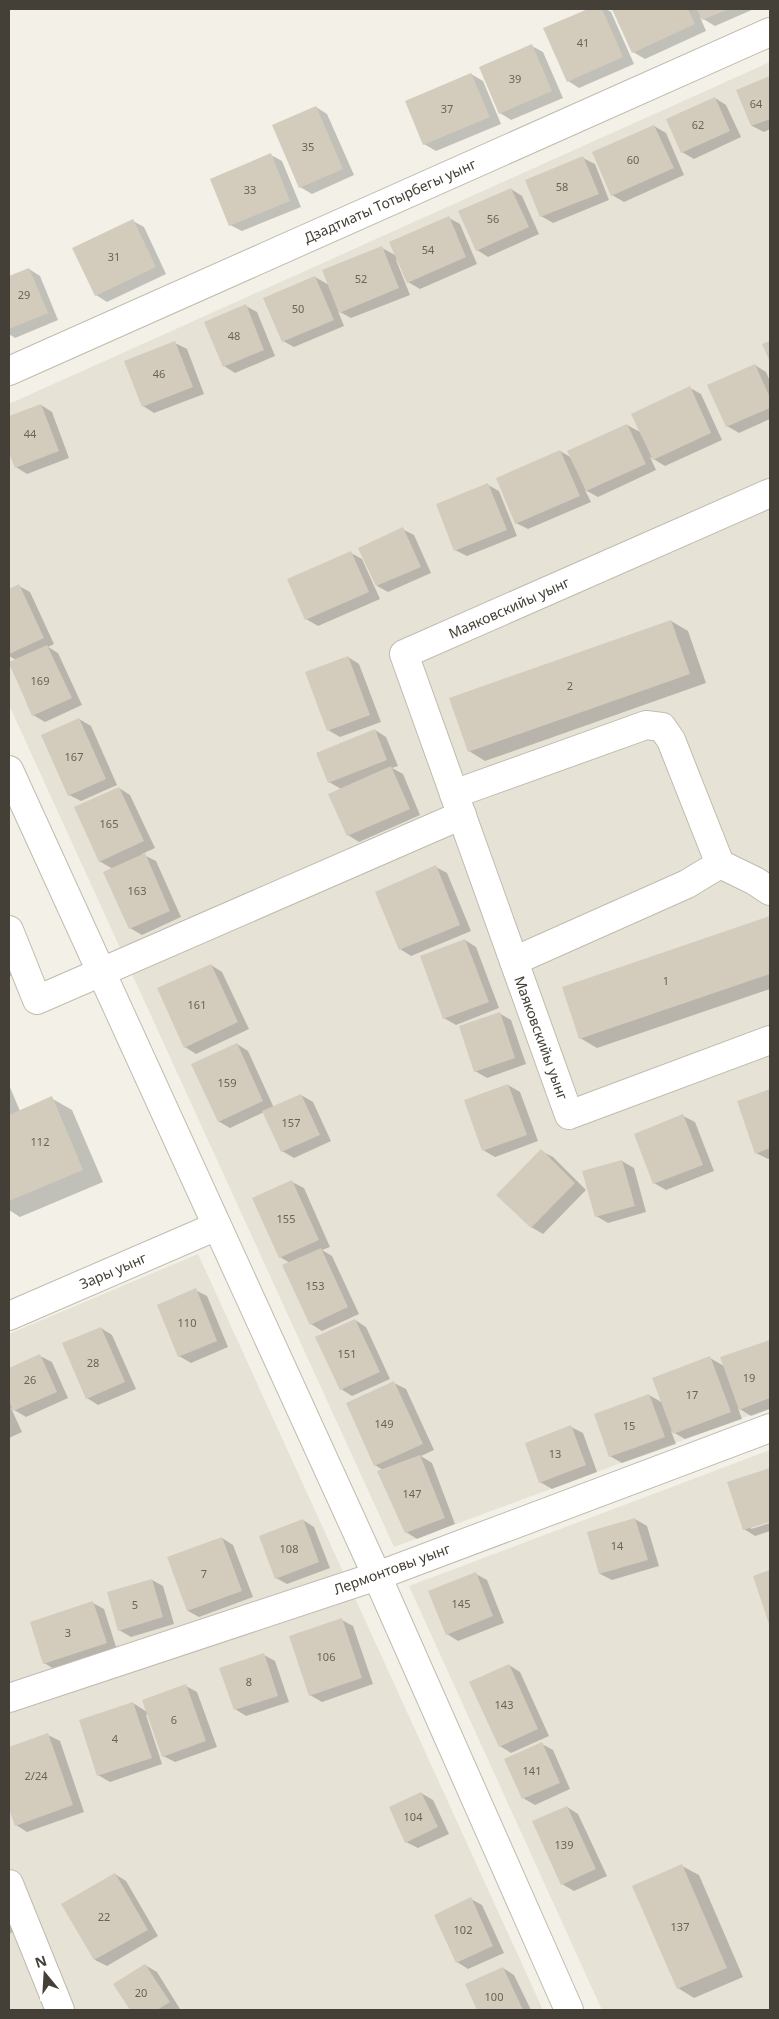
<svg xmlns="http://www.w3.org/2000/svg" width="779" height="2019" font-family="'Noto Sans',sans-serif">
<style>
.residential{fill:#e6e2d6}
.shadow{fill:#0003}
.building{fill:#d3ccbd}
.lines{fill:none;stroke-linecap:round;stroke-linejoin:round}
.minor-casing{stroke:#c0bbad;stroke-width:30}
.minor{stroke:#fff;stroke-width:28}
.labels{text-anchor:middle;stroke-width:4.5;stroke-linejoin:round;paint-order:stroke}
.number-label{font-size:11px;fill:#686358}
.street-label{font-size:14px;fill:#454037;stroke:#fff}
</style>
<rect width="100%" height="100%" fill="#f2f0e7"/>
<g class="residential">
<polygon points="770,62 770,1408 394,1547 9,705 9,404"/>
<polygon points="198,1254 543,2010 9,2010 9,1334"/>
<polygon points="770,1450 770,2010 602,2010 409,1586"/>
</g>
<g class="shadow">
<polygon points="591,9 606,9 611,12 634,64 579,88 568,81 545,29"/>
<polygon points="614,9 697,10 754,9 715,26 700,17 706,31 645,59 633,52"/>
<polygon points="532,46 543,52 563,98 511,120 500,113"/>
<polygon points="471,74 483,81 501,124 436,151 424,144"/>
<polygon points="770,77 770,129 764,132 752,126 738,91"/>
<polygon points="715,98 726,105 741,137 694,159 682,152"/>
<polygon points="316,107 327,114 354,175 312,194 300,187"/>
<polygon points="654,126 666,133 684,175 624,202 612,195"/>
<polygon points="271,155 282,161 301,207 242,231 230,225"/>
<polygon points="583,158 595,164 609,200 553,223 541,216"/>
<polygon points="511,189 522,196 539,234 488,257 477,250"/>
<polygon points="449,218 460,224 477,264 420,289 408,282 398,259 396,260 410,295 351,318 338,311 344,326 294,347 283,341 315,277 329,285 382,248 397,256"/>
<polygon points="133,221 144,227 166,274 107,302 96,295"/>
<polygon points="29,269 40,276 58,320 15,338 9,334 9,278"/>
<polygon points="246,306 257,312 275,356 235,373 224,366"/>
<polygon points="175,343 187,349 204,394 154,413 143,406"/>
<polygon points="755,365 766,372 770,381 770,419 739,433 727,426 709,386"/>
<polygon points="690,388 701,394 722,440 665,466 650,457 656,470 598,497 585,490 591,502 528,529 516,523 560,451 572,458 627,425 642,433"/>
<polygon points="41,405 52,412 69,458 27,474 16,467 9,449 9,417"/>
<polygon points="488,485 499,491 517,536 467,556 455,550"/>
<polygon points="402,529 414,535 431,573 388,592 377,586"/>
<polygon points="351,553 362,559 380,599 318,626 306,619"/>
<polygon points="19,586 30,592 54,644 48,647 58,653 82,705 45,722 33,715 9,663 16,660 9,656 9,590"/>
<polygon points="671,621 688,631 706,683 485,761 469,751"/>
<polygon points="348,657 359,664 381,722 340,737 328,730"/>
<polygon points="79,719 91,726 117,785 81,801 69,795"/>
<polygon points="375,730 386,737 398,766 392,768 403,774 420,815 359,842 348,835 341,789 329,782"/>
<polygon points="119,788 130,795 155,848 142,854 156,861 181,917 142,935 130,928 113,869 99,861"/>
<polygon points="436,867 447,873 471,931 411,956 400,949"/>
<polygon points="770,918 770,989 597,1048 580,1038 563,988"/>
<polygon points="465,940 476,947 499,1008 456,1025 444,1018"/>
<polygon points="9,959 15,974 9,977"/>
<polygon points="211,965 222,972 249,1029 196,1054 185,1047"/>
<polygon points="499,1013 511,1020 526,1064 487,1078 475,1071"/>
<polygon points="237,1044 248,1051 274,1108 301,1095 313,1102 331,1141 294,1158 282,1151 264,1112 230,1128 218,1121"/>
<polygon points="9,1085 20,1111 51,1098 72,1110 103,1182 20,1217 9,1210"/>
<polygon points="508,1085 520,1092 538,1141 495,1157 483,1150"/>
<polygon points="770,1090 770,1158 768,1159 756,1153 738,1102"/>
<polygon points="683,1116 695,1122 714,1171 666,1190 654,1183"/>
<polygon points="541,1151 553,1157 586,1190 543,1234 531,1227"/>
<polygon points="622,1161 634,1168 646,1212 608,1223 596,1216"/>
<polygon points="292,1182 304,1188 330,1247 322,1250 332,1256 359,1314 322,1331 311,1324 290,1263 280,1257"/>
<polygon points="195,1290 207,1296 228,1347 191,1363 179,1356"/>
<polygon points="355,1320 366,1327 390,1379 352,1396 341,1389"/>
<polygon points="101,1328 112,1335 136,1389 98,1405 87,1398"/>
<polygon points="770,1341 770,1409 751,1416 738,1408 742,1419 685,1439 671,1431 676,1444 622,1463 610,1456 596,1415 649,1395 663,1403 710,1358 724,1366 721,1358"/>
<polygon points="40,1356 52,1362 68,1398 26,1417 11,1408 22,1432 9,1438 9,1370"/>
<polygon points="394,1383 406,1389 434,1450 421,1456 432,1463 455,1524 417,1539 406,1532 383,1470 375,1465"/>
<polygon points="571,1427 583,1433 597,1472 552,1489 540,1482"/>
<polygon points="770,1470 770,1520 751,1526 751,1529 770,1523 770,1531 755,1536 744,1529 729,1482"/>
<polygon points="635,1519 647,1526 659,1566 612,1580 600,1574"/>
<polygon points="303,1520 314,1527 330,1568 287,1584 276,1578"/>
<polygon points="222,1538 233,1545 253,1597 199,1617 188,1611"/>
<polygon points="770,1572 770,1624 755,1576"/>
<polygon points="476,1574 487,1580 504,1623 458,1641 447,1634"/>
<polygon points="152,1580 163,1586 174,1624 131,1637 119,1630"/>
<polygon points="93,1603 104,1609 117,1650 56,1670 44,1663"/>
<polygon points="342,1620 353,1626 373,1684 322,1702 310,1695"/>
<polygon points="264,1655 275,1661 289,1702 246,1716 235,1709"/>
<polygon points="509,1665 520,1672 549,1736 511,1753 500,1746"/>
<polygon points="186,1686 197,1692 217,1747 175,1762 163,1756 148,1714 146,1715 162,1764 110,1782 98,1775 133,1703 147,1712"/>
<polygon points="48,1735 60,1741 84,1812 27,1832 16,1825 9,1805 9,1748"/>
<polygon points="542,1744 553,1750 570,1789 535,1805 523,1798"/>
<polygon points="421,1793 433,1800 449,1834 418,1848 406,1842"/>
<polygon points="567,1807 578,1814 607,1876 574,1891 562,1884"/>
<polygon points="682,1866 699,1875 743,1977 694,1998 678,1988"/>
<polygon points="115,1874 126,1881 158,1936 107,1966 95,1960 63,1904"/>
<polygon points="9,1892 26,1926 9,1934"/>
<polygon points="471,1899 482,1905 504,1953 468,1969 457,1962"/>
<polygon points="145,1965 157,1972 180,2009 131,2010 115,1984"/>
<polygon points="503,1968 514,1975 531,2010 479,2010 467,1985"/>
</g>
<g class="building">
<polygon points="588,9 602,9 623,57 567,82 543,28"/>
<polygon points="612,9 688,9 695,24 632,53"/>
<polygon points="697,9 729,9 702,20"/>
<polygon points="532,44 552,91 499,114 479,67"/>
<polygon points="471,73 490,117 423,145 405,101"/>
<polygon points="770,76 770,119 751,126 736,90"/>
<polygon points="715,97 730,131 681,153 666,119"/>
<polygon points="316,106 343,169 299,188 272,125"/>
<polygon points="654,125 674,168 611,196 592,152"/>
<polygon points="271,153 290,201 229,226 210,179"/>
<polygon points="583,156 599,194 540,217 525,180"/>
<polygon points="511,188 529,227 476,251 458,211"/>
<polygon points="449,216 466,257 407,283 389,242"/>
<polygon points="133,219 156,267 95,296 72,248"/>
<polygon points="382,246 399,288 339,313 322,270"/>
<polygon points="29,268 48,313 9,329 9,276"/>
<polygon points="315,276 334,320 282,342 263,298"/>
<polygon points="246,304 264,350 223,367 204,322"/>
<polygon points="175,341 193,387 142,407 124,361"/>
<polygon points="770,341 770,362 762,344"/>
<polygon points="755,364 770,398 770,408 726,427 707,385"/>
<polygon points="690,386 711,433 653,460 631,414"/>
<polygon points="41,404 59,451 15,468 9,453 9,416"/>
<polygon points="627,424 646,464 586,491 567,451"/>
<polygon points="560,450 580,496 515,524 496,478"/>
<polygon points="488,483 507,530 454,551 436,504"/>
<polygon points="403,527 421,567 376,586 358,548"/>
<polygon points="351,551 369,592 305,620 287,579"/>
<polygon points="19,584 44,638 9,654 9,589"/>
<polygon points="671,620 690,674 468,752 449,698"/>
<polygon points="47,645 72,698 32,716 9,662"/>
<polygon points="348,656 370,715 327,731 305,672"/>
<polygon points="79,718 106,779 68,796 41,735"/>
<polygon points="375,729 387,760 328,783 316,753"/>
<polygon points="391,766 410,809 347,836 328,794"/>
<polygon points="119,787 144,841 99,862 74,807"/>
<polygon points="145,853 170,911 129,929 103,872"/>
<polygon points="436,865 460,925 399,950 375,892"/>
<polygon points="770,916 770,974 579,1039 562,987"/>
<polygon points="465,939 489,1002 443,1019 420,956"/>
<polygon points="211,964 238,1022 184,1048 157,988"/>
<polygon points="500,1012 515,1058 474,1072 459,1026"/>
<polygon points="237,1043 263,1101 218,1122 191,1064"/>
<polygon points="508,1084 527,1135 482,1151 464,1100"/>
<polygon points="770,1089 770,1148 755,1154 737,1101"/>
<polygon points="301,1094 320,1135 281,1152 262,1111"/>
<polygon points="52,1096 83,1170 9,1201 9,1115"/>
<polygon points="683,1114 703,1165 653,1184 634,1134"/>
<polygon points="541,1149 575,1183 531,1228 496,1195"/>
<polygon points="622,1160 635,1206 595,1217 582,1171"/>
<polygon points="292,1180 319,1240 279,1258 252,1198"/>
<polygon points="321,1248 348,1307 310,1325 282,1265"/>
<polygon points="196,1288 217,1341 178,1357 157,1305"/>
<polygon points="355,1319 380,1372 340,1390 315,1337"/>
<polygon points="101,1327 125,1382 86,1399 62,1343"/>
<polygon points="770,1340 770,1398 739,1410 720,1357"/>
<polygon points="40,1354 57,1392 13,1411 9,1400 9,1368"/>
<polygon points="710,1356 731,1412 673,1434 652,1378"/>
<polygon points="394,1381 423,1444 374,1466 346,1403"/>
<polygon points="649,1394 665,1437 609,1457 594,1414"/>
<polygon points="571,1425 586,1465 539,1483 525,1443"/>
<polygon points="420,1455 445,1518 405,1533 377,1471"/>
<polygon points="770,1468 770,1522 743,1530 727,1482"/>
<polygon points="635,1518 648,1560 599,1574 587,1532"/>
<polygon points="303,1519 319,1562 275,1579 259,1536"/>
<polygon points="222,1537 242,1591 187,1611 167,1557"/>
<polygon points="770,1570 770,1627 753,1576"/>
<polygon points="476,1572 493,1616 446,1635 428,1591"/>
<polygon points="152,1579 163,1617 118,1631 107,1592"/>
<polygon points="93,1601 107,1643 43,1664 30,1622"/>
<polygon points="342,1618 362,1678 309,1696 289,1636"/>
<polygon points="264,1653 278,1696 234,1710 219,1668"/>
<polygon points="509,1664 538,1729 499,1747 469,1682"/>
<polygon points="186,1684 206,1741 162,1757 142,1700"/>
<polygon points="133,1702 152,1758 97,1776 79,1720"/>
<polygon points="48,1733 73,1805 15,1826 9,1809 9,1747"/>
<polygon points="542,1742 560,1783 522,1799 504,1759"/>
<polygon points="421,1792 438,1827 405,1843 389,1807"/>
<polygon points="567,1806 596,1869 561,1885 532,1821"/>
<polygon points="682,1864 727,1968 677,1989 632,1886"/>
<polygon points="115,1873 148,1930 94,1960 61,1904"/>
<polygon points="471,1897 493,1946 456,1963 434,1915"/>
<polygon points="145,1964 170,2002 157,2010 130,2010 113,1984"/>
<polygon points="503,1967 523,2010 477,2010 465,1984"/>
</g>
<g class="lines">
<g class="minor-casing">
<g id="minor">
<polyline points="9,371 770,32"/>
<polyline points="770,493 404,654 569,1115 770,1040"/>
<polyline points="9,770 377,1576 569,2010"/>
<polyline points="454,794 646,725 662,727 671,740 720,864 687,884 514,961"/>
<polyline points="720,864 755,881 770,891"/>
<polyline points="9,930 37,1000 462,815"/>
<polyline points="9,1316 217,1226"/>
<polyline points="9,1698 377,1576 770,1428"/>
<polyline points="9,1884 60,2010"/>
</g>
</g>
<use href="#minor" class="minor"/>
</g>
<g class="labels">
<g class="number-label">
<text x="583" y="47">41</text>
<text x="515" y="83">39</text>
<text x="756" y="108">64</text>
<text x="447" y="113">37</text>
<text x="698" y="129">62</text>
<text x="308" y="151">35</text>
<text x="633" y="164">60</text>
<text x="562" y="191">58</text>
<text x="250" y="194">33</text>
<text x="493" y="223">56</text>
<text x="428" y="254">54</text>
<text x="114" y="261">31</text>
<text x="361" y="283">52</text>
<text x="24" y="299">29</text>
<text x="298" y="313">50</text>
<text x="234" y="340">48</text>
<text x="159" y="378">46</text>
<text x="30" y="438">44</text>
<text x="40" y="685">169</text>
<text x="570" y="690">2</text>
<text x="74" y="761">167</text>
<text x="109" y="828">165</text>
<text x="137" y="895">163</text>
<text x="666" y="985">1</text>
<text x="197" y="1009">161</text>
<text x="227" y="1087">159</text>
<text x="291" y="1127">157</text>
<text x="40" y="1146">112</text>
<text x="286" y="1223">155</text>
<text x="315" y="1290">153</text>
<text x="187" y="1327">110</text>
<text x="347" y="1358">151</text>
<text x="93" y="1367">28</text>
<text x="749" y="1382">19</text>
<text x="30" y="1384">26</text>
<text x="692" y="1399">17</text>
<text x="384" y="1428">149</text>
<text x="629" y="1430">15</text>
<text x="555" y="1458">13</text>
<text x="412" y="1498">147</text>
<text x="617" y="1550">14</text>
<text x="289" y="1553">108</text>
<text x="204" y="1578">7</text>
<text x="461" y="1608">145</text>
<text x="135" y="1609">5</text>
<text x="68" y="1637">3</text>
<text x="326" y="1661">106</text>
<text x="249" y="1686">8</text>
<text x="504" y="1709">143</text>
<text x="174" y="1724">6</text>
<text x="115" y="1743">4</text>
<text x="532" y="1775">141</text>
<text x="36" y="1780">2/24</text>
<text x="413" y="1821">104</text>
<text x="564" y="1849">139</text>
<text x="104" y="1921">22</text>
<text x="680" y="1931">137</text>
<text x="463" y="1934">102</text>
<text x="141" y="1997">20</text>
<text x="494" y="2001">100</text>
</g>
<g class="street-label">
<text transform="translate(390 201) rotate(-24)" y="5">Дзадтиаты Тотырбегы уынг</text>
<text transform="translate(509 608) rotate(-24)" y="5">Маяковскийы уынг</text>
<text transform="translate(541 1038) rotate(70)" y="5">Маяковскийы уынг</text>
<text transform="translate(113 1271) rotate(-23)" y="5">Зары уынг</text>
<text transform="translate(392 1569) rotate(-20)" y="5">Лермонтовы уынг</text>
</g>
</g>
<rect width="779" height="2019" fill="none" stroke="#454037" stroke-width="20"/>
<g transform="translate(45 1974) rotate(342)" stroke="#ffffff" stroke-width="4" paint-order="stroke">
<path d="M0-4L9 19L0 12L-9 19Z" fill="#454037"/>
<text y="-8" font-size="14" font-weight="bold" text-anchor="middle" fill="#454037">N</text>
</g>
</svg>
